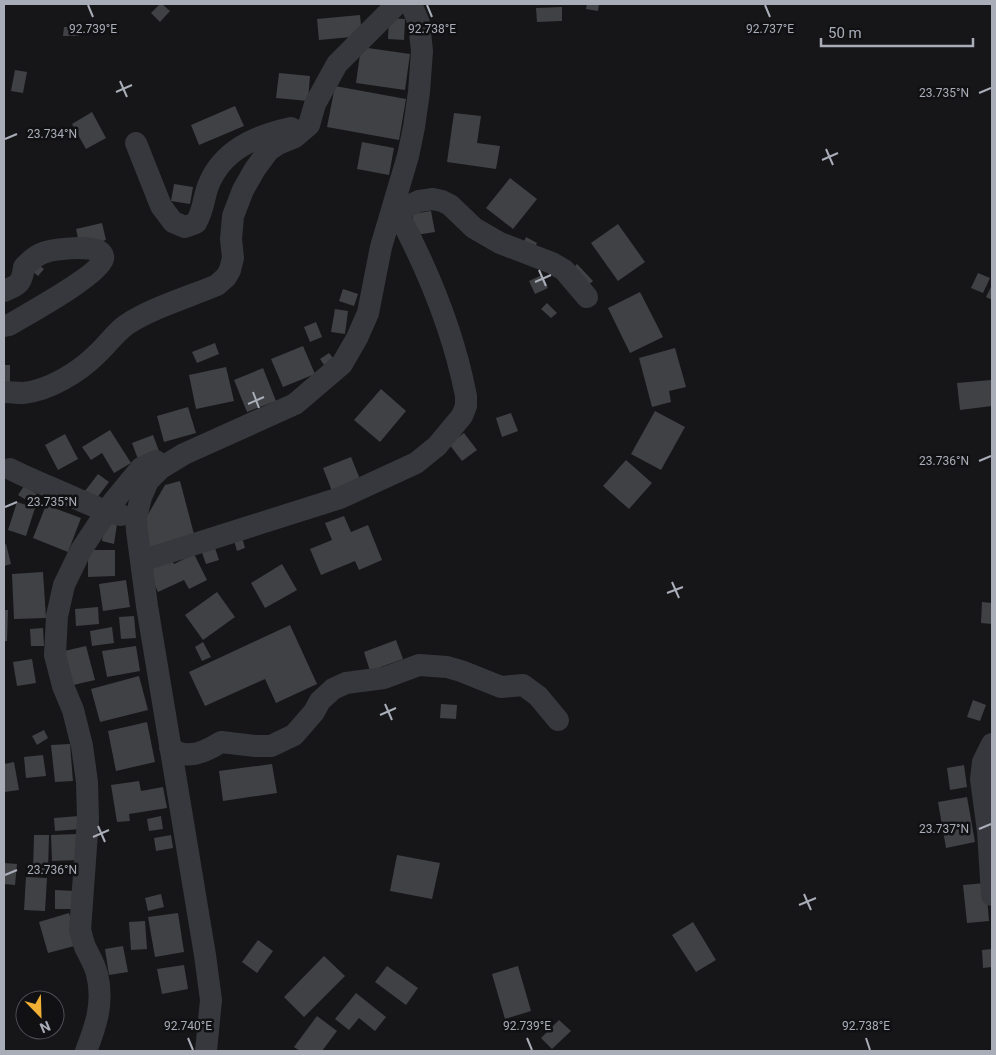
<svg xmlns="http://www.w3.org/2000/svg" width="996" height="1055" font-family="Roboto,sans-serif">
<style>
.building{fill:#404145}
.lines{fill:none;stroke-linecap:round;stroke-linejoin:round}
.minor{stroke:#37383d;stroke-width:22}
.ticks{fill:none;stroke:#a8adb8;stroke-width:2}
.ticks-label{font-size:12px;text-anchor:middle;fill:#a8adb8;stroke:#111113;stroke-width:5;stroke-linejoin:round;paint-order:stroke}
</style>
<rect width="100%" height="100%" fill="#161618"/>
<g class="building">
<polygon points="160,4 162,4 170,11 160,22 151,13"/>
<polygon points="587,4 599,4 598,11 586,9"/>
<polygon points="562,7 562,21 537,22 536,8"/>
<polygon points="360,15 362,36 319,40 317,19"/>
<polygon points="389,18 405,19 404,40 388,39"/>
<polygon points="64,27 79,27 79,36 63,36"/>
<polygon points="361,47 410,54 405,90 356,83"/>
<polygon points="15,70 27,72 23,93 11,91"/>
<polygon points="279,73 310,76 308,101 276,98"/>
<polygon points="335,86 406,99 399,140 327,127"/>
<polygon points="235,106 244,126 199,145 191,125"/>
<polygon points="92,112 106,138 86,149 72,124"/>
<polygon points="454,113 481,116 477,143 500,146 496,169 447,162"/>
<polygon points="362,142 394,148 389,175 357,169"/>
<polygon points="510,178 537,199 513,229 486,208"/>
<polygon points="174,184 193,187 190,204 171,201"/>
<polygon points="431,211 435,232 416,235 412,214"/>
<polygon points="102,223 106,240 80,247 76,229"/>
<polygon points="618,224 645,262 618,281 591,243"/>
<polygon points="526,237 537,243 533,251 522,246"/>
<polygon points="37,264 44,269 38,276 32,271"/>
<polygon points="577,264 593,281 587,286 571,270"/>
<polygon points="978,273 990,278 983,293 971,288"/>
<polygon points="542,275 548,288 535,294 529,281"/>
<polygon points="992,285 992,300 986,297"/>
<polygon points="343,289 358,294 354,306 339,301"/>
<polygon points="640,292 663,337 630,353 608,308"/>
<polygon points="547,303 557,313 551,318 541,309"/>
<polygon points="335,309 348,311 345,334 331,332"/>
<polygon points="316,322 322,337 310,342 304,327"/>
<polygon points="215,343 219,354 197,363 192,352"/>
<polygon points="303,346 315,374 283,387 271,359"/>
<polygon points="675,348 686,387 669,391 671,402 652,407 639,358"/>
<polygon points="329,353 333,358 324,365 320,359"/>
<rect x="4" y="365" width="6" height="19"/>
<polygon points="226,367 234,401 196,409 189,375"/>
<polygon points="263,368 276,401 247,412 234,380"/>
<polygon points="991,380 992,406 960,410 957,383"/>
<polygon points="381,389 406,411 380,442 354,420"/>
<polygon points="188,407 196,433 164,442 157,416"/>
<polygon points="655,411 685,427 661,470 631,454"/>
<polygon points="511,413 518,431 502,437 496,418"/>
<polygon points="110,430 131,463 114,473 102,453 91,460 82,447"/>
<polygon points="464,433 477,450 462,461 449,444"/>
<polygon points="65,434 78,459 58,470 45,445"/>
<polygon points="153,435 159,451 138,459 132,443"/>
<polygon points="351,457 360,479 332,491 323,468"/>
<polygon points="626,460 652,483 629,509 603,486"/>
<polygon points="98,474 109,482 96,499 85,491"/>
<polygon points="180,481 195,538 150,550 143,523 165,485"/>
<polygon points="24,486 37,494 31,503 18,495"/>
<polygon points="17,502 35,508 26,536 8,530"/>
<polygon points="46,505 81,518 68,552 33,538"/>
<polygon points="344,516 351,532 368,525 382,560 359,570 355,561 321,575 310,549 332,540 325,523"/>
<polygon points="105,522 117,524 114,544 102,541"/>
<polygon points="242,537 245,548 237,551 234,540"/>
<polygon points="6,544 11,564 4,566 4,545"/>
<polygon points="214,545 219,560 206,564 201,550"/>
<polygon points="88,550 115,550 115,576 88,577"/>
<polygon points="194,554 207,580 189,589 184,580 158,592 147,569 171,558 174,564"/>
<polygon points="282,564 297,590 265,608 251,583"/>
<polygon points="43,572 46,618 14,619 12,574"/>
<polygon points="126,580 130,607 103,611 99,584"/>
<polygon points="217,592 235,617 203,640 185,615"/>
<polygon points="982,602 992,603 992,624 981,623"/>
<polygon points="98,607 99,624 76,626 75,609"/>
<polygon points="4,610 8,610 7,641 4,641"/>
<polygon points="134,616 136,638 121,639 119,617"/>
<polygon points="290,625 317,684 276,703 265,679 205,706 189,672"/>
<polygon points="112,627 114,643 92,646 90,631"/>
<polygon points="43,628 44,646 31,646 30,629"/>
<polygon points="396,640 403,659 370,671 364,652"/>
<polygon points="203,642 211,657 202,661 195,647"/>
<polygon points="86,646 95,680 69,686 60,652"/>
<polygon points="136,646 140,671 107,677 102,651"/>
<polygon points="32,659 36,683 17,686 13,662"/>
<polygon points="139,676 148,710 100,722 91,689"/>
<polygon points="973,700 986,705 980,721 967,717"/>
<polygon points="441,704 457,705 456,719 440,718"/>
<polygon points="147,722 155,762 116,771 108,731"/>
<polygon points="44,730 48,738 37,745 32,736"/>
<polygon points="70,744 73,781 55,782 51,745"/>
<polygon points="43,755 46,776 26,778 24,757"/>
<polygon points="14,762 19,790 4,792 4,764"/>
<polygon points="272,764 277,793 223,801 219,771"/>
<polygon points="964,765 967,787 950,790 947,768"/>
<polygon points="139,781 141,791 163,787 167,808 129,814 130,821 117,822 111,785"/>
<polygon points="967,797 975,842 946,848 938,802"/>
<polygon points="79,816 80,829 55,831 54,818"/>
<polygon points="161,816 163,829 149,831 147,819"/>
<polygon points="78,834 79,860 52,861 51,835"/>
<polygon points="34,835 49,835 48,872 33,872"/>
<polygon points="171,835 173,848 156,851 154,838"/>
<polygon points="397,855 440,863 432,899 390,891"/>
<polygon points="4,863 17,864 15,885 4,884"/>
<polygon points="26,877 47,878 45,911 24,910"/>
<polygon points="986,883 989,921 967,923 963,885"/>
<polygon points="55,890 75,891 74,909 55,909"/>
<polygon points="161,894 164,907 148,911 145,898"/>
<polygon points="69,913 78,945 48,953 39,922"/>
<polygon points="178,913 184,952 155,957 148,917"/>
<polygon points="145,921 147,949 131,950 129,922"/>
<polygon points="693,922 716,960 696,972 672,935"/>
<polygon points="258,940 273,951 257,973 242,962"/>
<polygon points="123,946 128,972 109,975 105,949"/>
<polygon points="992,949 992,967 983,968 982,950"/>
<polygon points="324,956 345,976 304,1017 284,997"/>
<polygon points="184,965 188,989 162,994 157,969"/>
<polygon points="387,966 418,988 406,1005 375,982"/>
<polygon points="518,966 531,1011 505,1019 492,974"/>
<polygon points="356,993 386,1017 375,1031 359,1018 349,1030 335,1019"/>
<polygon points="317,1016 337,1031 322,1051 300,1051 294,1047"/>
<polygon points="559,1020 571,1031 552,1049 541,1038"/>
</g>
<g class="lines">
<g class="minor">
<path d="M 136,143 L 161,206 L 173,222 L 185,227 L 196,223 C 204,209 203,200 208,186 C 222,150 255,136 291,128"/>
<polyline points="397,211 419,201 433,199 442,201 450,205 474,228 500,243 552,263 564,270 587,297"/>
<path d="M 4,291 C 19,285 22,283 24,267 C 30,261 37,254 46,252 C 55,249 107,242 103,259 C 99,275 26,315 9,325 L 4,326"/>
<path d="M 4,392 C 10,392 17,393 23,393 C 48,391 79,372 96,355 C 107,345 115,333 126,325 C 151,308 189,297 217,285 L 226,277 L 230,270 L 233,258 L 231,239 L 233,216 L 243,190 L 255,169 L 269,150 L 278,144 L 295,137 L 309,125 L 315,104 L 337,64 L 397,4"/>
<path d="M 10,469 C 32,480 55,489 77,499 C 92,505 105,512 121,515"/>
<path d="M 141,561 L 340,498 L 416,463 L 437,446 L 462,416 L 466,406 L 466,396 C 453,329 426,265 394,206"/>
<polyline points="992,744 983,762 981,779 988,831 992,895"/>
<path d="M 170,747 C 185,762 207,751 221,742 L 256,746 L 271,746 L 294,735 L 314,712 L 320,701 L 333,689 L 346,683 L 384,678 L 419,665 L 447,667 L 461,671 L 501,687 L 523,685 L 538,696 L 558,720"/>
<path d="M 86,1051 C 96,1026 104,1002 97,974 C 95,965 90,957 86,949 C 83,943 82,936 80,930 L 88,819 L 87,782 L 82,746 L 73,710 L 63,686 L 55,655 L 57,616 L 64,585 L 81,550 L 113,502 L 141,468 L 156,461"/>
<polyline points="206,1051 211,1000 205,955 147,606 137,531 136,518 141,497 148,481 161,468 184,454 295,404 342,364 357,338 368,313 381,247 408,156 414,127 419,92 422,51 419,23 411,4"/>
</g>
</g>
<path class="ticks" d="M 88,5 L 93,17M 427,5 L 432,17M 765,5 L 770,17M 120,81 L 127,97M 116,92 L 132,85M 979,93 L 991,88M 5,139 L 17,134M 826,149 L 833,165M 822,160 L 838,153M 539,270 L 546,286M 535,282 L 551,275M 253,392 L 259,408M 248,404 L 264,397M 979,461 L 991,456M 5,507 L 17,502M 672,582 L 679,598M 667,593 L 683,587M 385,704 L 392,720M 380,715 L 396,708M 98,826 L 105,842M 979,829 L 991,824M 93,837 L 109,830M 5,875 L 17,870M 804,894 L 811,910M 799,905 L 816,898M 188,1038 L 193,1050M 527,1038 L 532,1050M 866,1038 L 870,1050"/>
<g class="ticks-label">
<text x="93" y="33">92.739°E</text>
<text x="432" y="33">92.738°E</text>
<text x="770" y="33">92.737°E</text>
<text x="944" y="97">23.735°N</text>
<text x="52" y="138">23.734°N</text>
<text x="944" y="465">23.736°N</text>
<text x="52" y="506">23.735°N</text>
<text x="944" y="833">23.737°N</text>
<text x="52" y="874">23.736°N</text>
<text x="188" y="1030">92.740°E</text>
<text x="527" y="1030">92.739°E</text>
<text x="866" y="1030">92.738°E</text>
</g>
<rect width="996" height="1055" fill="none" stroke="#a8adb8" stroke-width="10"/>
<g transform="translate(40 1015) rotate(157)"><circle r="24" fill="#111113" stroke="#4d4f55"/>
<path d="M0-4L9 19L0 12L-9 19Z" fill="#f2b134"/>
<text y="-8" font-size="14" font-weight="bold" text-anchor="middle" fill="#a8adb8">N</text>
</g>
<path d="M821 38v8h152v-8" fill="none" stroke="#a8adb8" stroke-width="2.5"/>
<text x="828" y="38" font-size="15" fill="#a8adb8" stroke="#111113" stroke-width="4" paint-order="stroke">50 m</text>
</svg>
